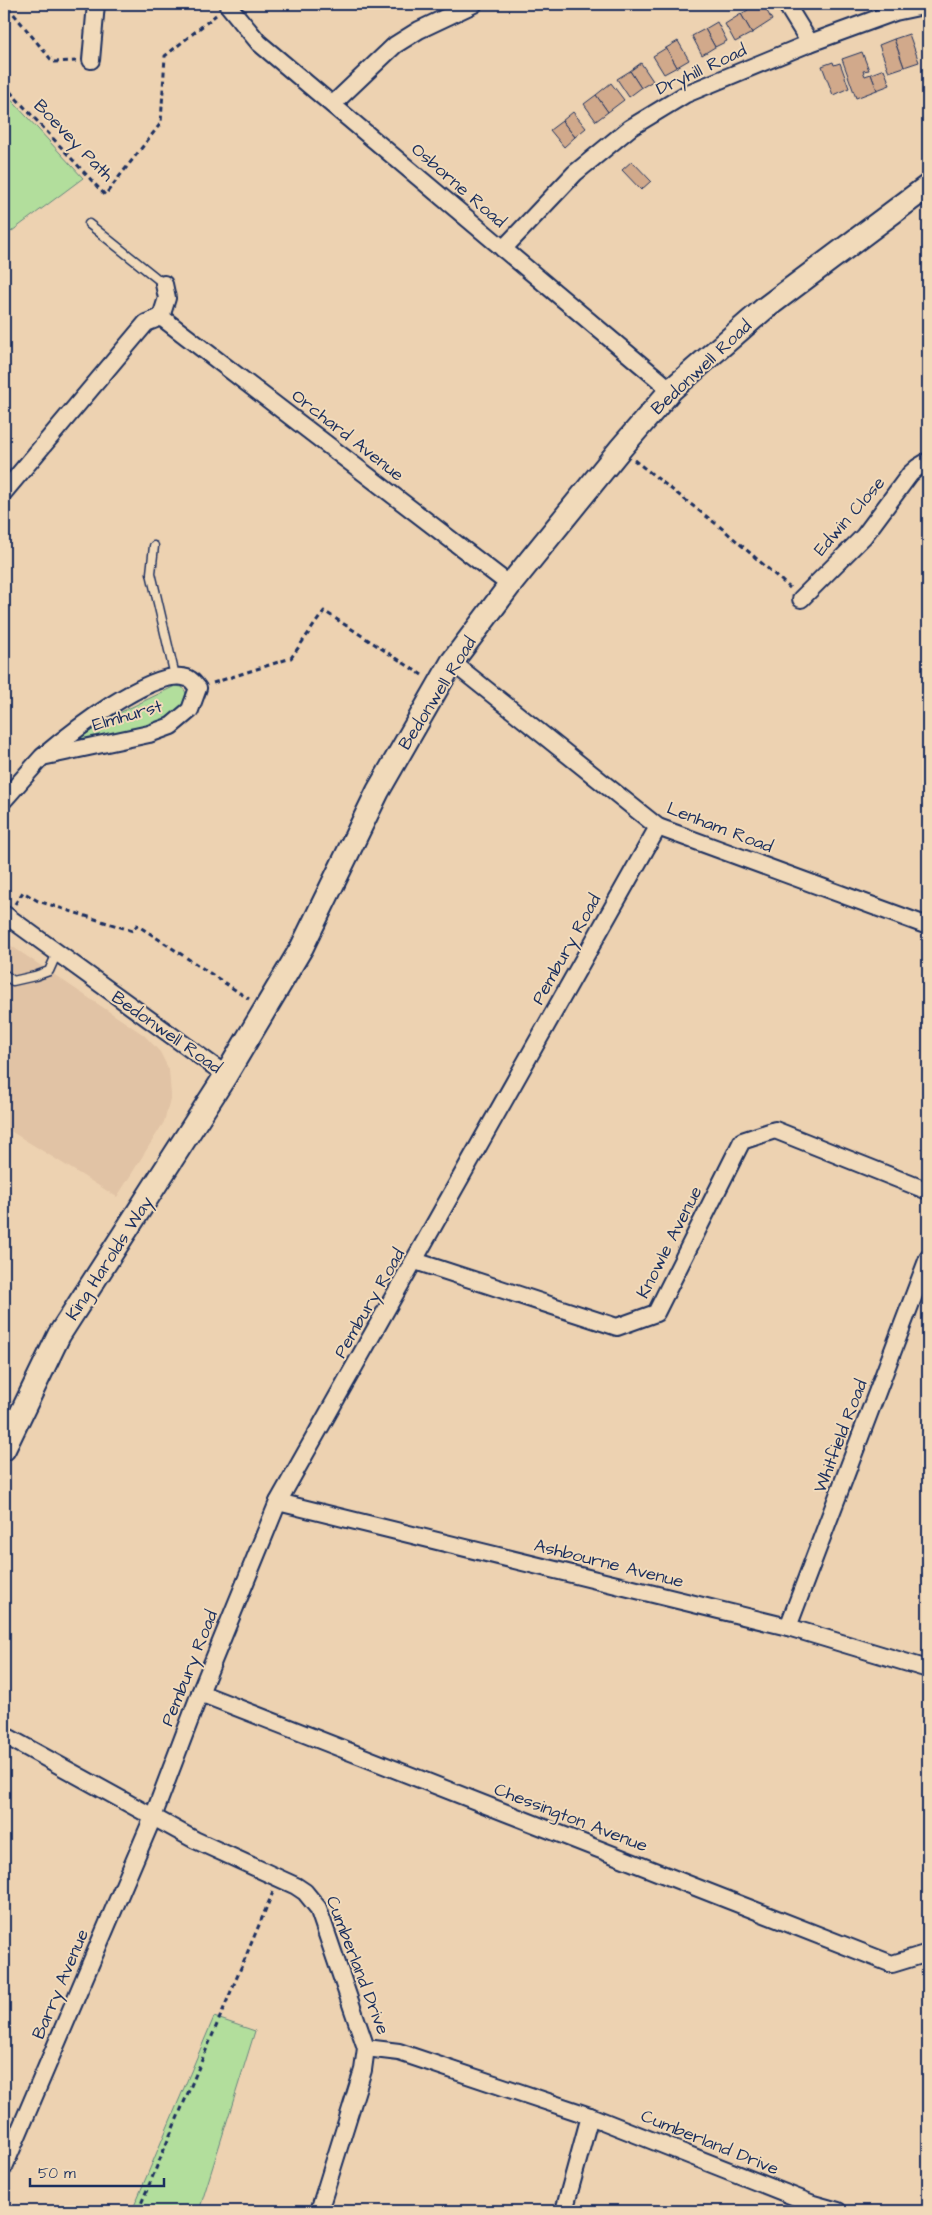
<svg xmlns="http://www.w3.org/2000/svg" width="932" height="2215" font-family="'Architects Daughter',sans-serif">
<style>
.built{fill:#e1c3a5}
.green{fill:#b2de9c;stroke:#66867d}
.building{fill:#d1a98b;stroke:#1b2f5e}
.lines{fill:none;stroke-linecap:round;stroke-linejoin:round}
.lane-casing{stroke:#1b2f5e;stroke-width:11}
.street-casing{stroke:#1b2f5e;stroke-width:20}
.secondary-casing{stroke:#1b2f5e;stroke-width:26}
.path{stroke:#1b2f5e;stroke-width:3;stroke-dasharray:5 4;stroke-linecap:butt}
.lane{stroke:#f1daba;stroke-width:8}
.street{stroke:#f1daba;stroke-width:16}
.secondary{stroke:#f1daba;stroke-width:22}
.labels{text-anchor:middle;stroke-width:4;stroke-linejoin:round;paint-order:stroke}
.street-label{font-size:18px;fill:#1b2f5e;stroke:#f1daba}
</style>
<rect width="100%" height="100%" fill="#edd2b1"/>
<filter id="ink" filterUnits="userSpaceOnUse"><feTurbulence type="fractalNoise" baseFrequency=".02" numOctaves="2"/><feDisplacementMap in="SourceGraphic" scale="10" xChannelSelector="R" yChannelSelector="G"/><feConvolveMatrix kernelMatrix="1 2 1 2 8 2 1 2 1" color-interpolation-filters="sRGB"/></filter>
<g filter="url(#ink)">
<polygon class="built" points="4,941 144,1035 160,1052 169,1070 171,1095 164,1122 117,1197 4,1127"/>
<g class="green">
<polygon points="4,92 83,178 4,237"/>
<polygon points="175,686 182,687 185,691 187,697 185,703 182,708 162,723 73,743 111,717"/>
<polygon points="214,2017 255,2031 199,2211 132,2211"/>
</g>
<g class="building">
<polygon points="748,4 763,4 772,20 752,33 741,14 748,10 745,6"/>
<polygon points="741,14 752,33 735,42 725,24"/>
<polygon points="717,22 727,41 715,47 705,29"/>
<polygon points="705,29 715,47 702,55 692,36"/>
<polygon points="909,34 919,62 904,67 894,39"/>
<polygon points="894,39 904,67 889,72 879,45"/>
<polygon points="678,41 689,60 677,67 666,48"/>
<polygon points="666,48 677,67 664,74 653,56"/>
<polygon points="862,52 869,70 863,71 865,76 871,74 877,90 856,98 842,59"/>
<polygon points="833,62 834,65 840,63 849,88 833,95 822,66"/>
<polygon points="641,63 653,81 641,88 630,71"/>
<polygon points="884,69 890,85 877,90 871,74"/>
<polygon points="630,71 641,88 629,97 617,79"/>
<polygon points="611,83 624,100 608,112 596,95"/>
<polygon points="596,95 608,112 596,121 584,104"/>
<polygon points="573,112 586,128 575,137 562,121"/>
<polygon points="562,121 575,137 564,147 550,130"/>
<polygon points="632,161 651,181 641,190 622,170"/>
</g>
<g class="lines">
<g class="lane-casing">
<g id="lane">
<polyline points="89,224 164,284"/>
<polyline points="154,546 151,573 175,676"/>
<polyline points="4,974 13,981 35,976 49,971 57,953"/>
</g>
</g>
<g class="street-casing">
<g id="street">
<polyline points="227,4 259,43 671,390"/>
<polyline points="786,4 810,43"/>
<polyline points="91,60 96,4"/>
<polyline points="333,104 395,45 419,30 474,4"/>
<polyline points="503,249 575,173 630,128 686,94 810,43 895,12 928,5"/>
<polyline points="161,317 510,585"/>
<polyline points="4,492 146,323 161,317 167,298 164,284"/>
<polyline points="801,599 864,536 910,474 918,467 928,461"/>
<polyline points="452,662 658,827 928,926"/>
<path d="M 4,800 L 42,757 L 149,734 L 171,726 L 190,710 L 198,688 C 195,685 192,679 187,678 C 154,666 68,735 42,757"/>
<polyline points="4,914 226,1075"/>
<polyline points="415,1261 617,1327 656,1313 742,1141 775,1130 928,1191"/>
<polyline points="278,1502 788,1627 928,1669"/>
<polyline points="788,1627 928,1258"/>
<polyline points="200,1693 892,1964 928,1953"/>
<polyline points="4,1735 195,1840 296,1886 305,1892 318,1908 366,2048 399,2052 590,2116 813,2204 838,2211"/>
<polyline points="4,2167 153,1817 200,1693 278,1502 658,827"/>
<polyline points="319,2211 363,2070 366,2048"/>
<polyline points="564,2211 590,2116"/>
</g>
</g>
<g class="secondary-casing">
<polyline id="secondary" points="4,1449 59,1335 226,1075 302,947 378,791 452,662 510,585 621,448 671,390 764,309 928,186"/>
</g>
<g class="path">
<polyline points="8,7 53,62 76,61"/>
<polyline points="4,15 9,4"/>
<polyline points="4,85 105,195 161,123 165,56 216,15"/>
<polyline points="634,460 724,530 790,588"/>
<polyline points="213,683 291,658 324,611 422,675"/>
<polyline points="15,904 23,892 38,901 133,931 137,925 249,999"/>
<polyline points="922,1971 928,1983"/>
<polyline points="138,2211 273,1892"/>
</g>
<use href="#lane" class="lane"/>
<use href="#street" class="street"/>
<use href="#secondary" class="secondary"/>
</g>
</g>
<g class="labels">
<g class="street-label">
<text transform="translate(701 69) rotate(-25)" y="6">Dryhill Road</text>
<text transform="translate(74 140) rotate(46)" y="6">Boevey Path</text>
<text transform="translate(459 185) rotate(41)" y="6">Osborne Road</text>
<text transform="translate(701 367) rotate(-43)" y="6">Bedonwell Road</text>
<text transform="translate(348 435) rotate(38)" y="6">Orchard Avenue</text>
<text transform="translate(849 516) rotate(-49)" y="6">Edwin Close</text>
<text transform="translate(437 693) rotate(-58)" y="6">Bedonwell Road</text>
<text transform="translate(127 715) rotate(-16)" y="6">Elmhurst</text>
<text transform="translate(720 827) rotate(21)" y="6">Lenham Road</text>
<text transform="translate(566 949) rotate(-61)" y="6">Pembury Road</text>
<text transform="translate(167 1032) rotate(35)" y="6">Bedonwell Road</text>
<text transform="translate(669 1242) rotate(-63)" y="6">Knowle Avenue</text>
<text transform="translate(109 1258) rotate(-57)" y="6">King Harolds Way</text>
<text transform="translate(369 1303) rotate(-60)" y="6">Pembury Road</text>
<text transform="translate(840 1436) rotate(-69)" y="6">Whitfield Road</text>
<text transform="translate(609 1563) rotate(14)" y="6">Ashbourne Avenue</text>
<text transform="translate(189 1668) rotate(-68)" y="6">Pembury Road</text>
<text transform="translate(571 1817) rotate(21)" y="6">Chessington Avenue</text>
<text transform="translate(358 1965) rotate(69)" y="6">Cumberland Drive</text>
<text transform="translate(60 1984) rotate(-67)" y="6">Barry Avenue</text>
<text transform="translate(710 2142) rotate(22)" y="6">Cumberland Drive</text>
</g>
</g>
<rect width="932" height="2215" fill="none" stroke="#f1daba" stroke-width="20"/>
<rect x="10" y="10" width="912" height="2195" fill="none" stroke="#1b2f5e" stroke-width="2" filter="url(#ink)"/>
<path d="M30 2178v8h134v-8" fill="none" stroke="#1b2f5e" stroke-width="2.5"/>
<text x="38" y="2178" font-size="15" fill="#1b2f5e" stroke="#f1daba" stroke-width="4" paint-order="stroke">50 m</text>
</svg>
